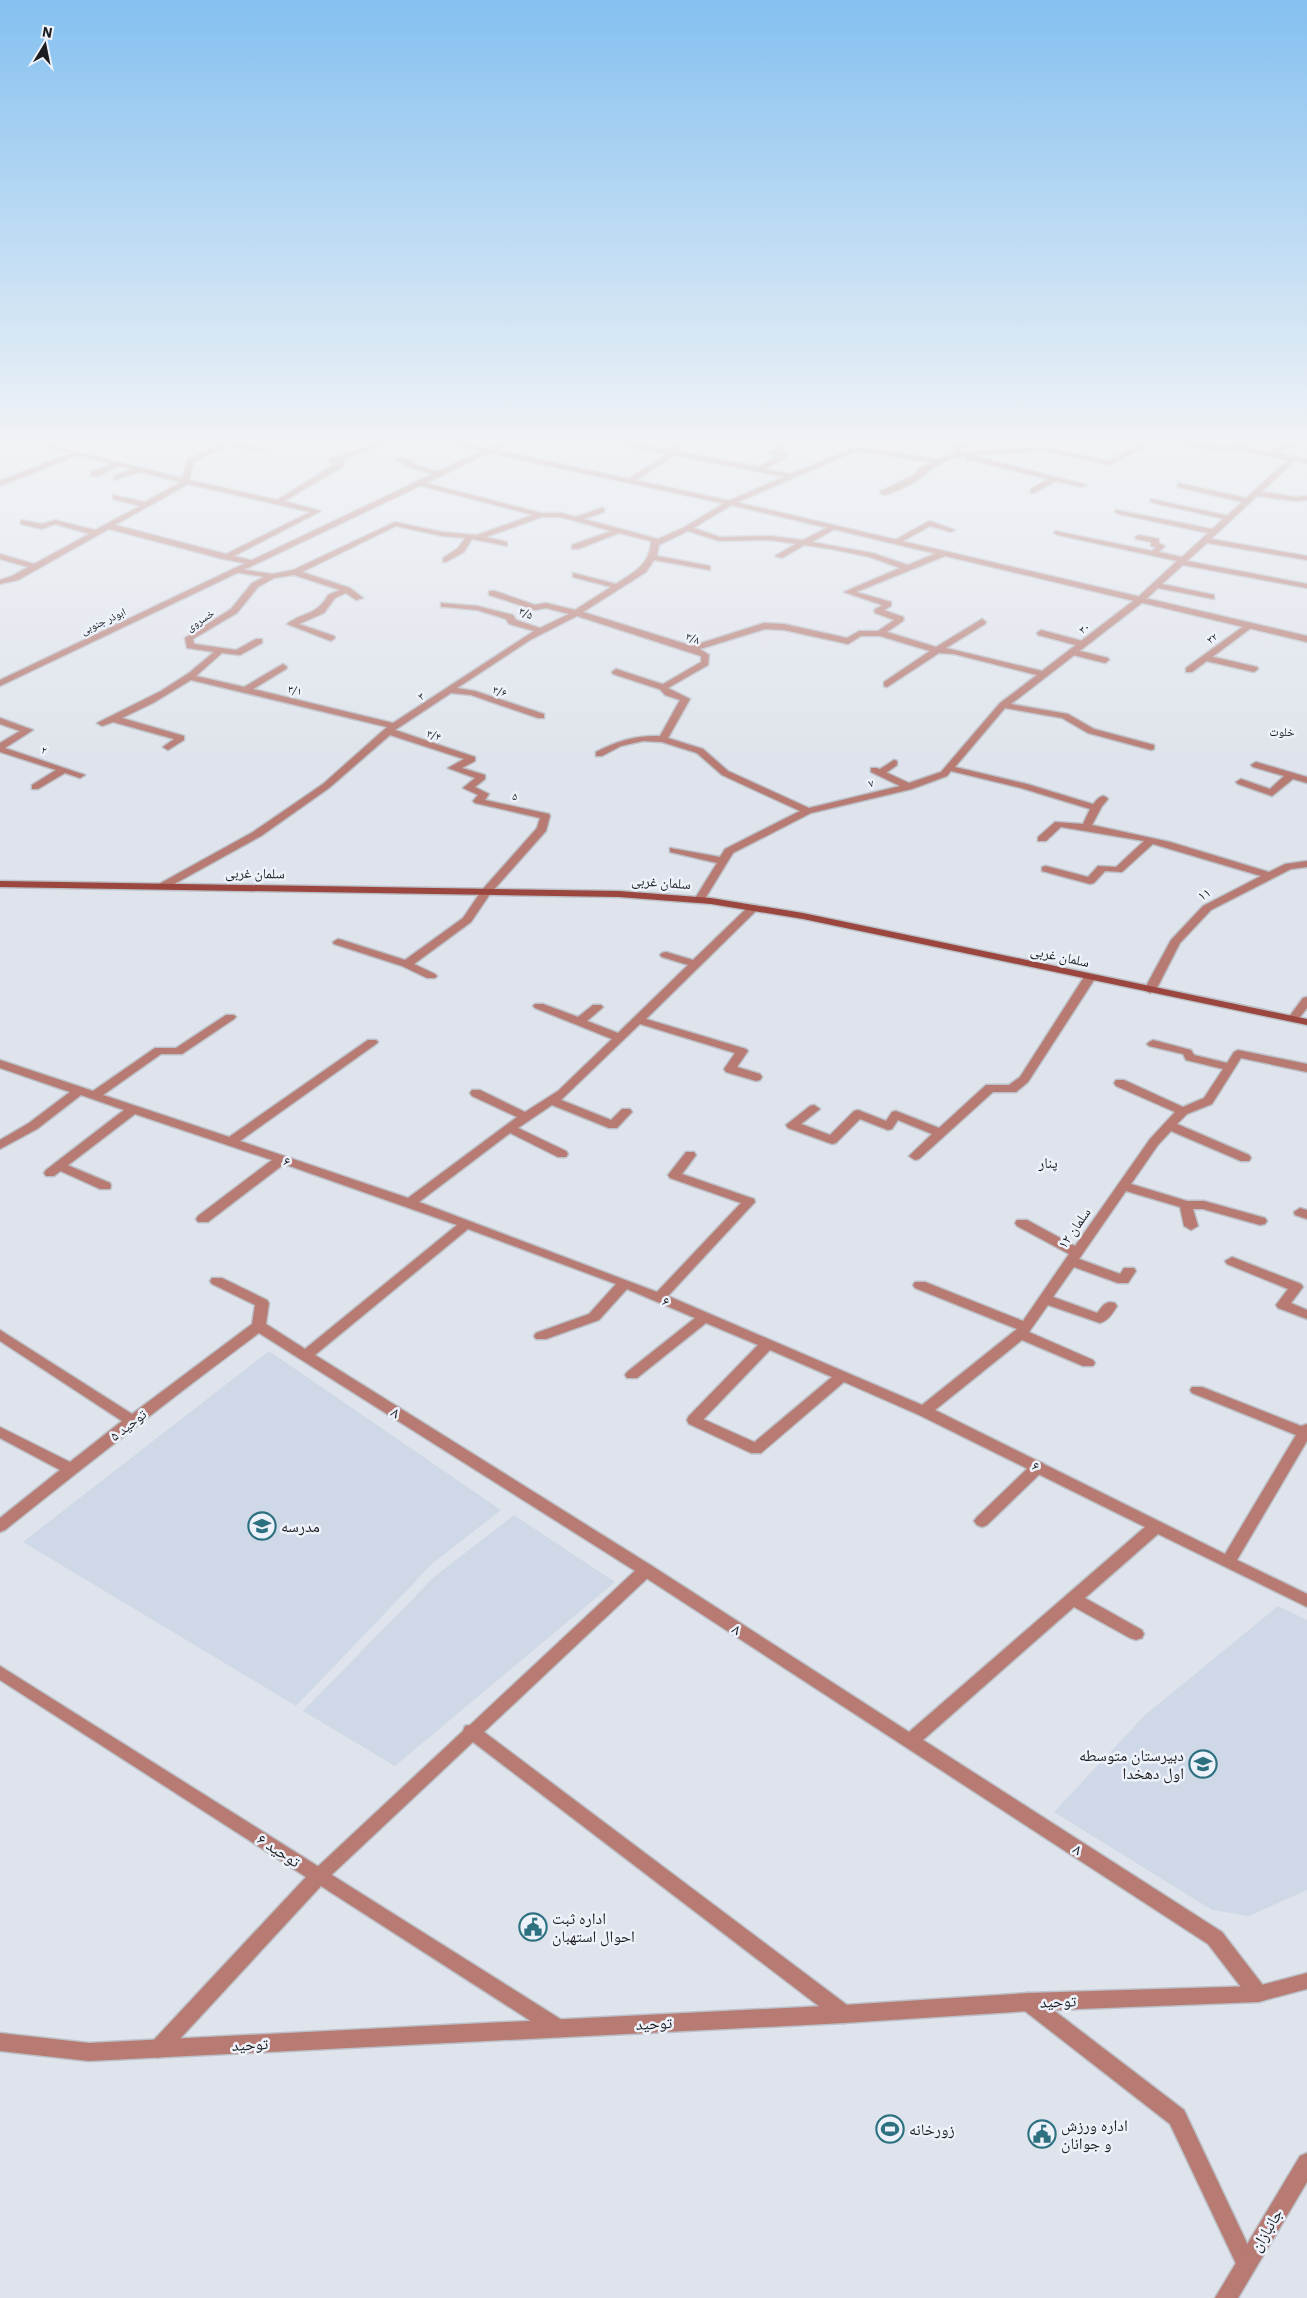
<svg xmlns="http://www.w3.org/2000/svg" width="1307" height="2298" font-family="'IBM Plex Sans','Noto Naskh Arabic',sans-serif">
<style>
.built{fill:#cfd8e6}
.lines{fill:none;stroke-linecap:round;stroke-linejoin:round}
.service-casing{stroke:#bcc0c7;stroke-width:3}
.minor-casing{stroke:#bcc0c7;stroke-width:3}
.tertiary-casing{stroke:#bcc0c7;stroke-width:3}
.secondary-casing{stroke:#bcc0c7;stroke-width:3}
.service{fill:#b77b73;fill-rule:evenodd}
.minor{fill:#b77b73;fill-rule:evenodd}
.tertiary{fill:#b77b73;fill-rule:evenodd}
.secondary{fill:#9b463e;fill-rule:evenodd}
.labels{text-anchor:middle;stroke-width:5;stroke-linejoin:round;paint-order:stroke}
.far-street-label{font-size:11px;fill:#1c1d20;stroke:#edf1f9}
.far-neighbourhood-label{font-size:12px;fill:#1c1d20;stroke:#edf1f9}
.street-label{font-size:14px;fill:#1c1d20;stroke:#edf1f9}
.neighbourhood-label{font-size:15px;fill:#1c1d20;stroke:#edf1f9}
.near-street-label{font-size:16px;fill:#1c1d20;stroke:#edf1f9}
.near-poi-label{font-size:16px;fill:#1c1d20;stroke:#edf1f9;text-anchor:start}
</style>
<rect width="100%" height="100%" fill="#dfe4ec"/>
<g class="built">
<polygon points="269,1351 501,1510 433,1563 296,1706 23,1542"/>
<polygon points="514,1515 615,1582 395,1766 303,1711 434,1577"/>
<polygon points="1278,1606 1307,1620 1307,1890 1249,1916 1212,1910 1054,1812 1145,1715"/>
</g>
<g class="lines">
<g class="service-casing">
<g id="service">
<polygon points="1151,499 1229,516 1233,518 1229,520 1154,503 1150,501"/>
<polygon points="728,501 735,503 690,530 683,528"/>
<polygon points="801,541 808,543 782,558 775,556"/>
<polygon points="878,608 903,617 904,619 900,622 875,613 875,609"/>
<polygon points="1041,630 1086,642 1087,644 1083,647 1038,635 1037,633"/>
<polygon points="1072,649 1108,658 1109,660 1105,663 1069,654 1069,650"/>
<polygon points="1205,655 1257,667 1258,669 1254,672 1202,660 1201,658"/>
<polygon points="616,669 665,685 666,687 662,690 613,674 612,672"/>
<polygon points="894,760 897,761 897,765 883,775 877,775 877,771"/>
<path d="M 1103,796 L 1106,797 L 1108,799 L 1099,810 L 1093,810 C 1090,806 1098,797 1103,796 Z"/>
<polygon points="60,1162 110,1183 111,1186 110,1189 100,1189 56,1169 54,1166"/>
<polygon points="694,1415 761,1445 763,1449 761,1453 751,1453 689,1424 687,1420 689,1416"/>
<polygon points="1038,1462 1043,1463 1045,1467 1043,1471 987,1525 982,1527 977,1525 974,1521 977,1517 1033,1463"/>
<polygon points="646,1564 652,1566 654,1570 652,1574 484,1732 851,2008 854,2014 851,2020 844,2023 837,2020 473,1742 325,1881 319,1884 313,1881 310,1876 313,1871 463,1731 465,1726 470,1725 640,1566"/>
</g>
</g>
<g class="minor-casing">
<g id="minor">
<path d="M 196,439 L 207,439 L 222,443 L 230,439 L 238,439 L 234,442 L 265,450 L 261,452 L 228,445 L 194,462 L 189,480 L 277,500 L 335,464 L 330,463 L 330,459 L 388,439 L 398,439 L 340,461 L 344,462 L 344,466 L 284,501 L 321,511 L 234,556 L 254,561 L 254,565 L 223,559 L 109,529 L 18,580 L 0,584 L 0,580 L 12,576 L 28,567 L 0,559 L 0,554 L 34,564 L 89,534 L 55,524 L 42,529 L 21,524 L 21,520 L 42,524 L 55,520 L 95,530 L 140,506 L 113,499 L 113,495 L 145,502 L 181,482 L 140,472 L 114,480 L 114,476 L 132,469 L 120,466 L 97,476 L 91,476 L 91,472 L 112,464 L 78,455 L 0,486 L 0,481 L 70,453 L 37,444 L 37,442 L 182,478 L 188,459 L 216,445 ZM 188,484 L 310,512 L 226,554 L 115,525 Z"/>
<path d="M 587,439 L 604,439 L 671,450 L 678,439 L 684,439 L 677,451 L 759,467 L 777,456 L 769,453 L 779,446 L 753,441 L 752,439 L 785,443 L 789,445 L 779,452 L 786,453 L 786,457 L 766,469 L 791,474 L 855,447 L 938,459 L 955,453 L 953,446 L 970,439 L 980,439 L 960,449 L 961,452 L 1046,447 L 1108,461 C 1120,455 1138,442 1150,439 C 1170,434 1199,446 1220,447 C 1235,448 1244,439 1257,439 L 1245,447 L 1269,452 L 1301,439 L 1307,439 L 1307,441 L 1277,453 L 1307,459 L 1307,463 L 1295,461 L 1261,492 L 1296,497 L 1307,496 L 1307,500 L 1296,501 L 1257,496 L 1211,539 L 1307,556 L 1307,560 L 1207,543 L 1187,561 L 1307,584 L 1307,588 L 1183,565 L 1162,584 L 1214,595 L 1214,599 L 1158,588 L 1143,602 L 1011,704 L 1068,714 L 1094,729 L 1154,745 L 1154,749 L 1151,750 L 1088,733 L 1062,718 L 1005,708 L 955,767 L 1027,784 L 1099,806 L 1101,808 L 1092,825 L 1170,842 L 1269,872 L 1285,864 L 1307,861 L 1307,867 L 1291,869 L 1211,910 L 1180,943 L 1156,990 L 1150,993 L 1144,990 L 1171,940 L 1203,906 L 1261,876 L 1153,844 L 1122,872 L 1105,871 L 1094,883 L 1090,884 L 1042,871 L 1042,867 L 1046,866 L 1088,877 L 1098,866 L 1116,867 L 1144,841 L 1061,827 L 1046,841 L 1038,841 L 1038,837 L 1055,822 L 1083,824 L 1090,809 L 1021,788 L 951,771 L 947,776 L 912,789 L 811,813 L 733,853 L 703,902 L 695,902 L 694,900 L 717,863 L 670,852 L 670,848 L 720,857 L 725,849 L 800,811 L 722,775 L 697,753 L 662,742 L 643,741 L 621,746 L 602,756 L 596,756 L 596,752 C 617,741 636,735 660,736 L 680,700 L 665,695 L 658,687 L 701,662 L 701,656 L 577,616 L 530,640 L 457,688 L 475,691 L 544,714 L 544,718 L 538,718 L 471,695 L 451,693 L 395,730 L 475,757 L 475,761 L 462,768 L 485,775 L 485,779 L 475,787 L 489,794 L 485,800 L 549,814 L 550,816 L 546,831 L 490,894 L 471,922 L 414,964 L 435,974 L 437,976 L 435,978 L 427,978 L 402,966 L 334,944 L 333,942 L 338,939 L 342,940 L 405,960 L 463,918 L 482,890 L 537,828 L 540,818 L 475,803 L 473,801 L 478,795 L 463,788 L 475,778 L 448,768 L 464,759 L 390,735 L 329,788 L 261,836 L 167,888 L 159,888 L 159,884 L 253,832 L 323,784 L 387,727 L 191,680 L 153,703 L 122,718 L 184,736 L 184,740 L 168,750 L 163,747 L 174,739 L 113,722 L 102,726 L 97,723 L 161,691 L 189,673 L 214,652 L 187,648 L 185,638 L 231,609 L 252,583 L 264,577 L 234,572 L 234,568 L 272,574 L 293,570 L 395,522 L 442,532 L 477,535 L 533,515 L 418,485 L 418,481 L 541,513 L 561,513 L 576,517 L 601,508 L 604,508 L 604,512 L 584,519 L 658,539 L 687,526 L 720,537 L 770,536 L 803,540 L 832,525 L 835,525 L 835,529 L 812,542 L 872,553 L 908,565 L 939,552 L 945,552 L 945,556 L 856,592 L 891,602 L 891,606 L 878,614 L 874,611 L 882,605 L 844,592 L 900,568 L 870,557 L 831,549 L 770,540 L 719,541 L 688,531 L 659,545 L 657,556 L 710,566 L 710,570 L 654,560 L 646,572 L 583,612 L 692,646 L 764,623 L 784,624 L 847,638 L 859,631 L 878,631 L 900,616 L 903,617 L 903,621 L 887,632 L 936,647 L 982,619 L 986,622 L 985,624 L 946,648 L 1042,671 L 1137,598 L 1177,561 L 1058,535 L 1054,533 L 1055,531 L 1152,551 L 1156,547 L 1151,546 L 1151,542 L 1136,539 L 1135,537 L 1139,535 L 1159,539 L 1159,543 L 1165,546 L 1159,552 L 1182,557 L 1208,533 L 1119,514 L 1115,512 L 1116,510 L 1212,529 L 1242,502 L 1178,487 L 1178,483 L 1246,498 L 1288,460 L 1238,450 L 1220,451 L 1156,441 L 1109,465 L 1046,451 L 971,455 L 1086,485 L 1082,487 L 1056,481 L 1034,493 L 1031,493 L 1031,489 L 1048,479 L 966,459 L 966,456 C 948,457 934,466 920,478 C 912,485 895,492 884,495 L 880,493 L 881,491 L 914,475 L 921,467 L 931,462 L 856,451 L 731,505 L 728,505 L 728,501 L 784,477 L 675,455 L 631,483 L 627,481 L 628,479 L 668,454 ZM 542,517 L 561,517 L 611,531 L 572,545 L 572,549 L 578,549 L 619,533 L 651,541 C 650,565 634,572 616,584 L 573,573 L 573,577 L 611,587 L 575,610 L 546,603 L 535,605 L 495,591 L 489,591 L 489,595 L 535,610 L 546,608 L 569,614 L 540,628 L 516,620 L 513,615 L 477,606 L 441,603 L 441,607 L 444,607 L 477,610 L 506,619 L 509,624 L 534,631 L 393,723 L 253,689 L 286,669 L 287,667 L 283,664 L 244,687 L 196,676 L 222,653 L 240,655 L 262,643 L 262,639 L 256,639 L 236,650 L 194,644 L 193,639 L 237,613 L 258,587 L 274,578 L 294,575 L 340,590 L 328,595 C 317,616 302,612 287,624 L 331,641 L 335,638 L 334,636 L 299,624 L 324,613 L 335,598 L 346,593 L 356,600 L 363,598 L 350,588 L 302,572 L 396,526 L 442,536 L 465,538 L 458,548 L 443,558 L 443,562 L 446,562 L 464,552 L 472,539 L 507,546 L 507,542 L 486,537 ZM 765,629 L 784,630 L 848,644 L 861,636 L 880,636 L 930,651 L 884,682 L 884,686 L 887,687 L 939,653 L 954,654 L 1037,675 L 1000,703 L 941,772 L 909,783 L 877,768 L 871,768 L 871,772 L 900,786 L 809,808 L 728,771 L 703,749 L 668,738 L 690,699 L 668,688 L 708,665 L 709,655 L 700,649 Z"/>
<polygon points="400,458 412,460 412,463 445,474 441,476 404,466 404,463 396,460"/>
<polygon points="929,521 955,530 951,532 930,526 898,544 891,542"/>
<polygon points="1248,623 1252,626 1251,628 1192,672 1186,672 1186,668"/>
<polygon points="0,718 33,730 5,748 85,775 80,778 65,773 38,789 32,789 32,785 56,770 0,752 0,743 20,731 0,724"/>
<polygon points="1256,762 1307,777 1307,783 1293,779 1272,796 1238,784 1236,782 1241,779 1270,789 1284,776 1253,767 1251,765"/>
<path d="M 753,905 L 757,906 L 757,910 L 646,1019 L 746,1049 L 748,1051 L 737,1067 L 760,1074 L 762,1077 L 760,1080 L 756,1081 L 726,1072 L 724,1069 L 735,1053 L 640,1024 L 561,1100 L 611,1120 L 622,1109 L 630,1109 L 632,1112 L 617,1128 L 609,1128 L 552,1105 L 518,1128 L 566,1151 L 568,1154 L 566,1157 L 558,1157 L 510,1133 L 419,1202 L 657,1292 L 741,1203 L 670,1178 L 668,1175 L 686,1152 L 694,1152 L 696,1155 L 682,1174 L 754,1199 L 755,1202 L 668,1296 L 922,1405 L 1017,1329 L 915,1288 L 913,1285 L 915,1282 L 925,1282 L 1023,1321 L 1069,1254 L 1017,1226 L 1015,1223 L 1017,1220 L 1027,1220 L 1075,1246 L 1150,1139 L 1175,1112 L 1116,1086 L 1114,1083 L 1116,1080 L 1124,1080 L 1183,1107 L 1204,1098 L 1223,1069 L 1186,1060 L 1183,1054 L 1149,1046 L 1147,1044 L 1149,1042 L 1153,1040 L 1191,1050 L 1194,1055 L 1227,1063 L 1234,1052 L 1238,1050 L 1307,1064 L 1307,1072 L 1241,1058 L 1212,1104 L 1187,1114 L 1177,1124 L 1249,1155 L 1251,1158 L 1249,1161 L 1241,1161 L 1171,1131 L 1158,1145 L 1131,1184 L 1187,1201 L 1204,1201 L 1265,1218 L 1267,1221 L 1265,1224 L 1260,1225 L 1203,1209 L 1193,1209 L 1198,1226 L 1191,1230 L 1184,1226 L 1180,1207 L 1126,1191 L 1079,1259 L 1120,1274 L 1124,1268 L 1134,1268 L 1136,1271 L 1128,1283 L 1118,1283 L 1074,1267 L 1053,1297 L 1097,1313 C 1103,1306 1105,1300 1115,1303 L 1117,1306 C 1113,1313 1108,1321 1100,1323 L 1048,1305 L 1029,1332 L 1093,1360 L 1095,1363 L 1093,1366 L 1083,1366 L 1022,1340 L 935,1410 L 1225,1554 L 1296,1435 L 1192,1393 L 1190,1390 L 1192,1387 L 1202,1387 L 1301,1426 L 1307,1424 L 1307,1441 L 1237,1560 L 1307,1594 L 1307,1607 L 1158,1534 L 1085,1598 L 1142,1630 L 1144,1634 L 1142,1638 L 1136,1640 L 1130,1638 L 1074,1607 L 923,1740 L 1222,1932 L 1265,1988 L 1268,1994 L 1265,2000 L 1258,2002 L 1251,2000 L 1208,1944 L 640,1574 L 259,1333 C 173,1397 89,1463 5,1530 L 0,1532 L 0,1518 L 60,1470 L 0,1438 L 0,1427 L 70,1462 L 122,1421 L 0,1341 L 0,1330 L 132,1414 L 252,1324 L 255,1305 L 212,1284 L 210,1281 L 212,1278 L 222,1278 L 267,1300 L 269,1303 L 266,1324 L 305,1349 L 457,1225 L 284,1164 L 208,1222 L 198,1222 L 196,1219 L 198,1216 L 272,1160 L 135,1114 L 54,1176 L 46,1176 L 44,1173 L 46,1170 L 124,1110 L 81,1095 L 37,1129 L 0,1149 L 0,1140 L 29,1123 L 70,1092 L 0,1068 L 0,1060 L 93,1091 L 155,1048 L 176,1048 L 226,1015 L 234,1015 L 236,1017 L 234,1019 L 182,1054 L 161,1054 L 103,1095 L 229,1137 L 368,1040 L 376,1040 L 378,1042 L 376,1044 L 240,1141 L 408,1198 L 517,1117 L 472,1096 L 470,1093 L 472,1090 L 480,1090 L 525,1112 L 558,1091 L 612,1039 L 535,1008 L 533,1006 L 535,1004 L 543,1004 L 578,1017 L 593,1005 L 601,1005 L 603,1007 L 601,1009 L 587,1021 L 618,1033 L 688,965 L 662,957 L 660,955 L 662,953 L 666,952 L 693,960 L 749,906 ZM 468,1229 L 616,1284 L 589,1314 L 536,1333 L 534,1336 L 536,1339 L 546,1339 L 599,1320 L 627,1289 L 695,1318 L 627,1372 L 625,1375 L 627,1378 L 637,1378 L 706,1323 L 758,1345 L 689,1416 L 687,1420 L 689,1424 L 699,1424 L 770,1350 L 832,1377 L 751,1445 L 749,1449 L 751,1453 L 761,1453 L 844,1382 L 919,1415 L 1145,1527 L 909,1732 L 652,1566 L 315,1355 Z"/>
<polygon points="1090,974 1096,977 1028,1082 1016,1092 993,1092 919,1159 915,1160 909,1156 932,1134 898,1120 892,1129 888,1130 860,1119 836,1143 832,1144 788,1128 786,1125 810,1106 814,1105 820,1109 801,1124 830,1135 854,1111 858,1110 886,1121 892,1112 896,1111 939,1128 986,1085 1009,1085 1020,1077 1084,977"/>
<polygon points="1307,997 1307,1008 1297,1021 1289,1021 1287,1019 1289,1017 1303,998"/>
<polygon points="1300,1208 1307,1210 1307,1219 1295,1215 1294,1212"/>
<polygon points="1232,1257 1301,1284 1303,1287 1291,1303 1307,1310 1307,1319 1278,1308 1276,1305 1288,1289 1227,1264 1225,1261"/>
<polygon points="0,1666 565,2022 568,2028 565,2034 558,2037 551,2034 321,1886 165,2055 158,2058 151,2055 148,2049 151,2043 306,1877 0,1680"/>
<polygon points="1028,1993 1035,1996 1184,2110 1253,2256 1257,2263 1253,2270 1246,2273 1239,2270 1170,2124 1021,2008 1018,2002 1021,1996"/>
</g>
</g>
<g class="tertiary-casing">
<g id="tertiary">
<polygon points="429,439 442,439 487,449 508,439 516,439 495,450 731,501 1307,636 1307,642 731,505 489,453 0,686 0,680 481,451"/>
<polygon points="1307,1973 1307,1989 1258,2002 1028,2011 844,2023 89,2061 0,2051 0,2033 89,2043 844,2005 1028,1993 1258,1986"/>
<polygon points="1307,2153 1307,2182 1238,2298 1215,2298 1300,2156"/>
</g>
</g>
<g class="secondary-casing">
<polygon id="secondary" points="0,881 619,891 711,898 803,913 1307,1019 1307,1025 803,919 711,904 619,897 0,887"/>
</g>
<use href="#service" class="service"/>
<use href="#minor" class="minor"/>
<use href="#tertiary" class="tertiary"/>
<use href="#secondary" class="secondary"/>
</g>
<linearGradient id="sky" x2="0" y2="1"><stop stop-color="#84c0f0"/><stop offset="0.58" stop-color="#f1f3f6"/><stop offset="1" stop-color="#f1f3f6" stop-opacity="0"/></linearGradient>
<rect width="1307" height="761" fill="url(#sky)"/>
<defs>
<g id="school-ring" transform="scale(1.4375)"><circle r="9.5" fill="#edf1f9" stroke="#2d7181" stroke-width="1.5"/><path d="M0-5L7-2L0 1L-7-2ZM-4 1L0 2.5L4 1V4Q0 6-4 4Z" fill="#2d7181"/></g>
<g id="civic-ring" transform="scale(1.4375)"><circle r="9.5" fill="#edf1f9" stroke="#2d7181" stroke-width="1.5"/><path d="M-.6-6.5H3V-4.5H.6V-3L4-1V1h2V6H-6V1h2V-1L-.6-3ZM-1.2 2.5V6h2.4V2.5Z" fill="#2d7181"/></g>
<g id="stadium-ring" transform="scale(1.4375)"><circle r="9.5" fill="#edf1f9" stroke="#2d7181" stroke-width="1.5"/><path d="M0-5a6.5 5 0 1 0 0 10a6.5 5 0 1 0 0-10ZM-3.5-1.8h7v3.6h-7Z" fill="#2d7181"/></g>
</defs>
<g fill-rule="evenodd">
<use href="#school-ring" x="262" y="1526"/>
<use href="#school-ring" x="1203" y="1764"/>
<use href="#civic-ring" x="533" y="1927"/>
<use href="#stadium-ring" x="890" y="2129"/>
<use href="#civic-ring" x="1042" y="2134"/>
</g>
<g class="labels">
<g class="far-street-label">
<text transform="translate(526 613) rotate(24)" y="4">۳/۵</text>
<text transform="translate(200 620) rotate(-33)" y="4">خسروی</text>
<text transform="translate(103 621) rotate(-25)" y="4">ابوذر جنوبی</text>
<text transform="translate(1084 628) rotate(-37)" y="4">۳۰</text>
<text transform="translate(693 638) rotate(21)" y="4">۳/۸</text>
<text transform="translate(1212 638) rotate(-36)" y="4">۳۲</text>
<text transform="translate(295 690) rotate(13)" y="4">۳/۱</text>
<text transform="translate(500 691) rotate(18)" y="4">۳/۶</text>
<text transform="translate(421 696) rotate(-32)" y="4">۳</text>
<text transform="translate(434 735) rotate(19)" y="4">۳/۴</text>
<text transform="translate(44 750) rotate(18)" y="4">۲</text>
<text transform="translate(871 783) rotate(-13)" y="4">۷</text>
<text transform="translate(515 796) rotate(12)" y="4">۵</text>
</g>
<g class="far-neighbourhood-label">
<text x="1282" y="736">خلوت</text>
</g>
<g class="street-label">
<text transform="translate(255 873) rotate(1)" y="5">سلمان غربی</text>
<text transform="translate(661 882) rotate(4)" y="5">سلمان غربی</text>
<text transform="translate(1204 894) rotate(-33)" y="5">۱۱</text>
<text transform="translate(1060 956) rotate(12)" y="5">سلمان غربی</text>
<text transform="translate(287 1161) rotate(19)" y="5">۶</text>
<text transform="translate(1074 1228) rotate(-55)" y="5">سلمان ۱۲</text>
<text transform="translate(666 1301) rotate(23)" y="5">۶</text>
<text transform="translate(128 1425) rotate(-38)" y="5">توحید ۵</text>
<text transform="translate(1036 1466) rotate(26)" y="5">۶</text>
</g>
<g class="neighbourhood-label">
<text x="1048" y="1168">پنار</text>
</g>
<g class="near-street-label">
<text transform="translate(396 1412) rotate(32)" y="6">۸</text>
<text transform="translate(737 1629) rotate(33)" y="6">۸</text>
<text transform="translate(1078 1849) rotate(33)" y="6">۸</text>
<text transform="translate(279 1850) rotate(33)" y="6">توحید ۶</text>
<text transform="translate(1058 2001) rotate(-2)" y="6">توحید</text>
<text transform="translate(654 2023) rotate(-3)" y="6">توحید</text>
<text transform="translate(250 2044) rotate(-3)" y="6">توحید</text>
<text transform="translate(1266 2230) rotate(-59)" y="6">جانبازان</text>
</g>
<g class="near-poi-label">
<text x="281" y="1532">مدرسه</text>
<text x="1184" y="1761" text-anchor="end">دبیرستان متوسطه<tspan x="1184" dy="18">اول دهخدا</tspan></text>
<text x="552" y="1924">اداره ثبت<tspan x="552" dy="18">احوال استهبان</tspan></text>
<text x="1061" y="2131">اداره ورزش<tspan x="1061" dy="18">و جوانان</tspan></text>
<text x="909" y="2135">زورخانه</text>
</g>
</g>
<g transform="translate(45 45) rotate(10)" stroke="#edf1f9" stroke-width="4" paint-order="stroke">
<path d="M0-4L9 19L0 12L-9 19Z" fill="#1c1d20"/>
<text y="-8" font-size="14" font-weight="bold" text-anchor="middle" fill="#1c1d20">N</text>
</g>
</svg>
